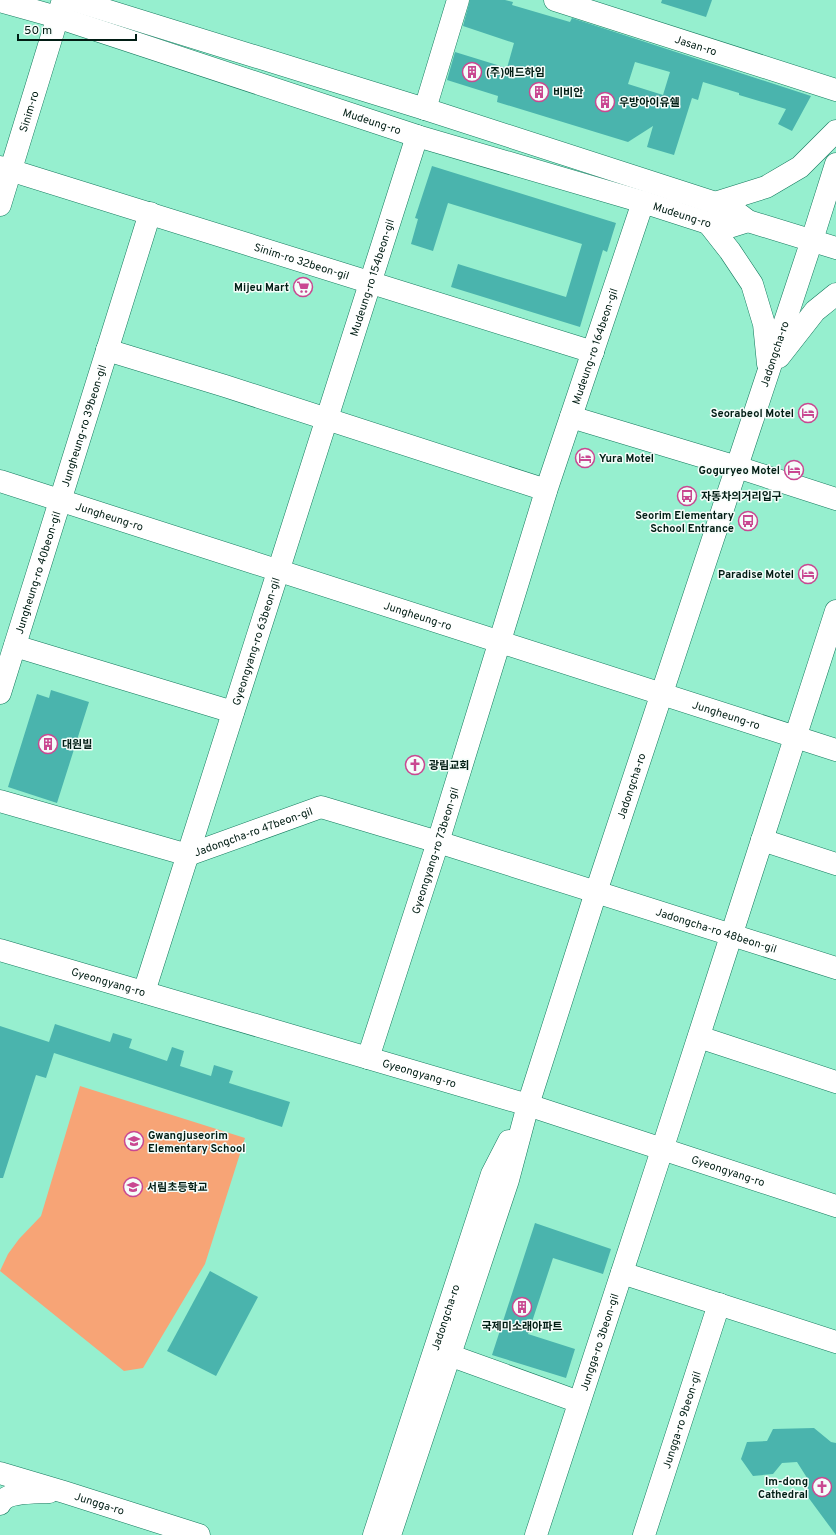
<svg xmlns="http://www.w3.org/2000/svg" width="836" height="1535" font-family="Overpass,'Noto Sans KR',sans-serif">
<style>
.green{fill:#f7a476}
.building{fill:#4ab4ad;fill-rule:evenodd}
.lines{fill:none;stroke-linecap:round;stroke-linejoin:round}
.minor-casing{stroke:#13795d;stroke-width:23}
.minor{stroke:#fff;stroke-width:22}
.labels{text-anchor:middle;stroke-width:3;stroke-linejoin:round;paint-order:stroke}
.street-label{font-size:11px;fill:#011d14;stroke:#f5fdfa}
.poi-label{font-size:11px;font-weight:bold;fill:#011d14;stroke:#f5fdfa;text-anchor:start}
</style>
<rect width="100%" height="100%" fill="#96efcf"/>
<polygon class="green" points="80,1086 245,1138 205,1264 143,1368 124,1371 0,1271 8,1254 19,1239 41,1216"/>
<g class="building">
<path d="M 470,0 L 505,0 L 513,2 L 512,5 L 570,22 L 572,18 L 811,96 L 792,131 L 778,124 L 786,109 L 739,95 L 739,93 L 703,82 L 698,100 L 692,98 L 674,155 L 647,147 L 653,126 L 628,142 L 497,102 L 498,96 L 447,80 L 455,52 L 507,68 L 514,43 L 463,26 ZM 635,62 L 670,72 L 663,95 L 628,84 Z"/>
<polygon points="662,0 712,0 706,17 661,3"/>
<polygon points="432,166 616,223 607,252 603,250 580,327 451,287 458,264 566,297 582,244 448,203 433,251 411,244 418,219 415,218"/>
<polygon points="51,690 89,702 57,803 8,787 37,694 49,698"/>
<polygon points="55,1024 110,1042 113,1033 132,1039 129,1048 167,1061 172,1047 184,1051 180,1066 211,1076 214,1065 233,1071 229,1083 290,1102 282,1127 54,1053 46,1078 36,1075 3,1178 0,1178 0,1026 49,1042"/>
<polygon points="535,1223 611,1249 603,1274 553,1258 528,1334 575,1349 566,1378 492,1355"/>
<polygon points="210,1271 258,1297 216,1376 167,1351"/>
<polygon points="814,1428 831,1442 836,1443 836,1535 805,1493 809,1481 797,1462 782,1463 773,1474 753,1476 741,1459 747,1442 767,1441 773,1429"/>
</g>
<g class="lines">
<g class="minor-casing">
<g id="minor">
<polyline points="73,0 425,109 731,208 748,221 836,248"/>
<path id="s1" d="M 555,0 L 836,90"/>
<path id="s2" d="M 0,1 L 57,17 L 417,136 L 643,202 L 708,223 L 729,227 L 748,221"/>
<polyline points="425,109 458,0"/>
<path id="s3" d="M 0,167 L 593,352"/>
<polyline points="715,203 766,187 800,167 836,131"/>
<path id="s4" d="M 0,205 L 62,3"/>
<polyline points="708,223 730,251 752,284 764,324 768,364"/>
<polyline points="107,350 225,386 546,490"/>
<polyline points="779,357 815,311 836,294"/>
<polyline points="571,417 737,467 836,499"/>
<path id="s5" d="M 0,481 L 836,750"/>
<polyline points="15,646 233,712"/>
<path id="s6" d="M 0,693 L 150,213"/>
<path id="s7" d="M 0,801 L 188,855 L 321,807 L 438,842 L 836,968"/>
<polyline points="762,840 836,864"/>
<path id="s8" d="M 0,950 L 528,1105 L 836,1206"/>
<path id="s9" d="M 144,992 L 417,136"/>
<polyline points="699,1037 836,1082"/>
<path id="s10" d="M 368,1058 L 438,842 L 547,488 L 643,202"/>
<polyline points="622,1273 836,1342"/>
<polyline points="449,1355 579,1402"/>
<path id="s11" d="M 0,1473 L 64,1492 L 199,1535"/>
<path d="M 0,1504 C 6,1491 36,1493 49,1492"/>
<path id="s12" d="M 374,1535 L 492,1174 L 509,1141"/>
<path id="s13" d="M 390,1535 L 508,1180 L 528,1105 L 596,892 L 812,240 L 836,164"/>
<path id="s14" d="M 536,1535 L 662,1150 L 836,611"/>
<path id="s15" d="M 644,1535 L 719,1304"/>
</g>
</g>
<use href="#minor" class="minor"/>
</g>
<defs>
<g id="building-ring" transform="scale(1)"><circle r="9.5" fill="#f5fdfa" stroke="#c94891" stroke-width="1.5"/><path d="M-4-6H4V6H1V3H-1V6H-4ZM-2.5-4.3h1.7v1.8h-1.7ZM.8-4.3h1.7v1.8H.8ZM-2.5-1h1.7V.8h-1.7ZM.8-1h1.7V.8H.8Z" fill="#c94891"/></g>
<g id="supermarket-ring" transform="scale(1)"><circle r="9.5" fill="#f5fdfa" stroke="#c94891" stroke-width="1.5"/><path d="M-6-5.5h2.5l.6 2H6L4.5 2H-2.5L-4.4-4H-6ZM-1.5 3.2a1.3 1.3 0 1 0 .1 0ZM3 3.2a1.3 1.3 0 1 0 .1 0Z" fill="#c94891"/></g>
<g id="hotel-ring" transform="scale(1)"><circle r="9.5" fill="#f5fdfa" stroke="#c94891" stroke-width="1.5"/><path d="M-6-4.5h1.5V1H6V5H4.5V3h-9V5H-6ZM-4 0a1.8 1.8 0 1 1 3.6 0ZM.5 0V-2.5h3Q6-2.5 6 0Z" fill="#c94891"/></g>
<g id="bus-ring" transform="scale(1)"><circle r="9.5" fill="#f5fdfa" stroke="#c94891" stroke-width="1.5"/><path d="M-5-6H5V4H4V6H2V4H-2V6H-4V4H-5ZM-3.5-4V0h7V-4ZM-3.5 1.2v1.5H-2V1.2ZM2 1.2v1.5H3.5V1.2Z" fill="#c94891"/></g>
<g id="church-ring" transform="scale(1)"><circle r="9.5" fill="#f5fdfa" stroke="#c94891" stroke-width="1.5"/><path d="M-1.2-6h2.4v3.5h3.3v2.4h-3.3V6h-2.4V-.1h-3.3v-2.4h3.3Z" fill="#c94891"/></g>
<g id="school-ring" transform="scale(1)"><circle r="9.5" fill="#f5fdfa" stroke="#c94891" stroke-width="1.5"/><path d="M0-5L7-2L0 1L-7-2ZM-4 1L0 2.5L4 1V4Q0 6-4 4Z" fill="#c94891"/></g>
</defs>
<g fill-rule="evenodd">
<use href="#building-ring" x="472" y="72"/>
<use href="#building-ring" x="539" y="92"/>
<use href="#building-ring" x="605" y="102"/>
<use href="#supermarket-ring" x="303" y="287"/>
<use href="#hotel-ring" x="808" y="413"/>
<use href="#hotel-ring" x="585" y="458"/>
<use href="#hotel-ring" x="794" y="470"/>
<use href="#bus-ring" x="687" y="496"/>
<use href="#bus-ring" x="748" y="521"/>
<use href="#hotel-ring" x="808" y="574"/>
<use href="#building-ring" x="48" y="744"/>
<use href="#church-ring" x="415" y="765"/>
<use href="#school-ring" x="134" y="1141"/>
<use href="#school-ring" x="133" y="1187"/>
<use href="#building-ring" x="522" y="1307"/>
<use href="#church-ring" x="822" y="1487"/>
</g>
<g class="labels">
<g class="street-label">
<text dy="4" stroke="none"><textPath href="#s1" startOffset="148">Jasan-ro</textPath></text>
<text dy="4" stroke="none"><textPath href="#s4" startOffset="98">Sinim-ro</textPath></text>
<text dy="4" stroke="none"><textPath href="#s2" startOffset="391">Mudeung-ro</textPath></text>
<text dy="4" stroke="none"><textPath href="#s2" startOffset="715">Mudeung-ro</textPath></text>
<text dy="4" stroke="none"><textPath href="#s3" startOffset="316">Sinim-ro 32beon-gil</textPath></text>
<text dy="4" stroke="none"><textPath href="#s9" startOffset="750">Mudeung-ro 154beon-gil</textPath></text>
<text dy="4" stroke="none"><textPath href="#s10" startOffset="747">Mudeung-ro 164beon-gil</textPath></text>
<text dy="4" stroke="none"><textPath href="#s13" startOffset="1242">Jadongcha-ro</textPath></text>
<text dy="4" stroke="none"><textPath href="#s6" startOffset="280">Jungheung-ro 39beon-gil</textPath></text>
<text dy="4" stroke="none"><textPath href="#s5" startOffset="115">Jungheung-ro</textPath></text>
<text dy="4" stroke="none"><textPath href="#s6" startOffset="126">Jungheung-ro 40beon-gil</textPath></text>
<text dy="4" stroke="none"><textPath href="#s5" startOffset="439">Jungheung-ro</textPath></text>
<text dy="4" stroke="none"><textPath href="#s9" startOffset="368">Gyeongyang-ro 63beon-gil</textPath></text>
<text dy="4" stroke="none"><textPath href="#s5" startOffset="763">Jungheung-ro</textPath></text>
<text dy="4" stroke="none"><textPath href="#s13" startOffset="787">Jadongcha-ro</textPath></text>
<text dy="4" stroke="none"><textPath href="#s7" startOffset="265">Jadongcha-ro 47beon-gil</textPath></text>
<text dy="4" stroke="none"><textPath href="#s10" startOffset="218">Gyeongyang-ro 73beon-gil</textPath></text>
<text dy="4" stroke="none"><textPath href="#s7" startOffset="751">Jadongcha-ro 48beon-gil</textPath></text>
<text dy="4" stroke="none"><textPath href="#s8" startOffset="113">Gyeongyang-ro</textPath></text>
<text dy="4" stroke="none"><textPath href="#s8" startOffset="437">Gyeongyang-ro</textPath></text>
<text dy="4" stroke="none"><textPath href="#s8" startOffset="761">Gyeongyang-ro</textPath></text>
<text dy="4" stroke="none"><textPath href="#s12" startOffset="229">Jadongcha-ro</textPath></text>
<text dy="4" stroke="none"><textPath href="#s14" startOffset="203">Jungga-ro 3beon-gil</textPath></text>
<text dy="4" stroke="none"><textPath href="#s15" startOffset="121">Jungga-ro 9beon-gil</textPath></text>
<text dy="4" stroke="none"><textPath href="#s11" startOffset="104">Jungga-ro</textPath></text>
</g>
<g class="poi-label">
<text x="486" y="76">(주)애드하임</text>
<text x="553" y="96">비비안</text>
<text x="619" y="106">우방아이유쉘</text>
<text x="289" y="291" text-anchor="end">Mijeu Mart</text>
<text x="794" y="417" text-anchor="end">Seorabeol Motel</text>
<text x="599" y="462">Yura Motel</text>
<text x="780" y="474" text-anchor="end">Goguryeo Motel</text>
<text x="701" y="500">자동차의거리입구</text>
<text x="734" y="519" text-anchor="end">Seorim Elementary<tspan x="734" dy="13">School Entrance</tspan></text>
<text x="794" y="578" text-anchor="end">Paradise Motel</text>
<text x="62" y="748">대원빌</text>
<text x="429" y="769">광림교회</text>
<text x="148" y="1139">Gwangjuseorim<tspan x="148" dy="13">Elementary School</tspan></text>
<text x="147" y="1191">서림초등학교</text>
<text x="522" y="1330" text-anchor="middle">국제미소래아파트</text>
<text x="808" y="1485" text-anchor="end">Im-dong<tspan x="808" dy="13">Cathedral</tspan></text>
</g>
</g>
<path d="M18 34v6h118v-6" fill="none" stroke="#011d14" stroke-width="2"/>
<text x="24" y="34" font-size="12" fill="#011d14" stroke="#f5fdfa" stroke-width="3" paint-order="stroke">50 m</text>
</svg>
